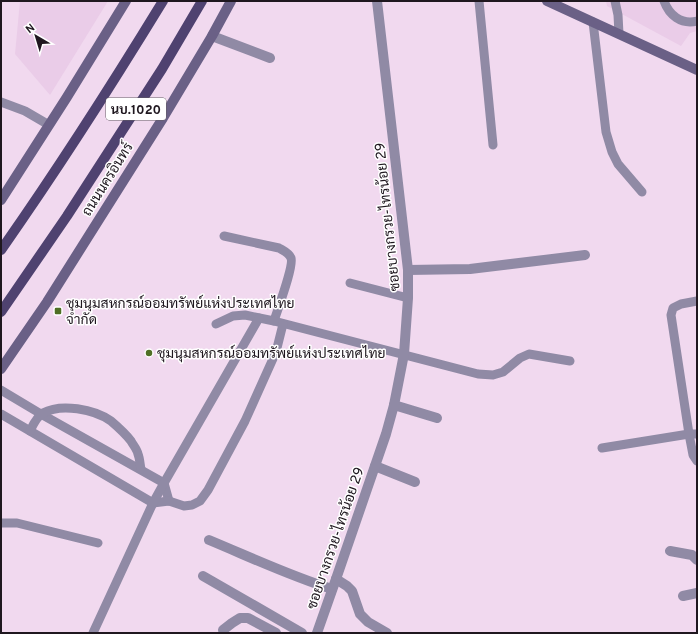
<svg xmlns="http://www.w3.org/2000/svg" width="698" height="634" font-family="Overpass,Sarabun,sans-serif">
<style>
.built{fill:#eacce8}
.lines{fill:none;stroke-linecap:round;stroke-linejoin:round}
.lane{stroke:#908aa5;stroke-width:9}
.street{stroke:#908aa5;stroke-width:10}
.secondary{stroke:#6a6086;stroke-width:10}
.primary{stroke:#4f4270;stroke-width:10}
.poi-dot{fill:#4f6f25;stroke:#fff;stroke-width:1.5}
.labels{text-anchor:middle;stroke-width:3;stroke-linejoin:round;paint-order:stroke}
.shield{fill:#fff;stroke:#625d62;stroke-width:1}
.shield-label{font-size:13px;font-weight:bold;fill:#1f171f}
.street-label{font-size:14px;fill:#1f171f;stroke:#fff}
.poi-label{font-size:14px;fill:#1f171f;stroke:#fff;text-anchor:start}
</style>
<rect width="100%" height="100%" fill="#f1d9ef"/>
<g class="built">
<polygon points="20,1 108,1 50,95 15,54"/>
<polygon points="606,1 697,1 697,31 690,33 681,46 607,6"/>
</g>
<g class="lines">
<g class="lane">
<polyline points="479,1 493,145"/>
<polyline points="615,1 618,15 619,34"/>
<path d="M 664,1 C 669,15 681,25 697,21"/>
<polyline points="593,22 606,132 612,152 618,164 642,192"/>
<polyline points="1,102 25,111 49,125"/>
<path d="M 224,236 L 279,248 C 284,251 289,253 291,258 C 294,266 277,311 274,321"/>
<polyline points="350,283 408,298"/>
<polyline points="697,301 681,304 673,308 671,315 689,434 693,455 697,461"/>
<polyline points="216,324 233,316 245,315 274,321 478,374 493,375 503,372 520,358 529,354 570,361"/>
<polyline points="1,390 41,414 164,483 169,501"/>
<polyline points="1,414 153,503 169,501 184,506 192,505 200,501 208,490 245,421 276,352 283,324"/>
<path d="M 30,431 C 33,425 37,416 43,413 C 61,403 94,409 111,421 C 118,427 125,433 131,441 C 133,445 137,449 138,454 C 140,459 140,465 141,469"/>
<polyline points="602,448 689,434 697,434"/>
<polyline points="1,523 17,523 98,543"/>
<polyline points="93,633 153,503 164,483 259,318"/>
</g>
<g class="street">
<polyline points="212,36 270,58"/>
<polyline points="408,270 470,269 585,255"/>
<polyline points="394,405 437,418"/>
<polyline points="375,466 415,482"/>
<path d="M 209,540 C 250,557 290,576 332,589"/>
<polyline points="670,551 692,555 697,560"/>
<polyline points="203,576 302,633"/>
<polyline points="336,579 347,586 352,591 360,614 368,622 387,633"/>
<polyline points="683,596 697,593"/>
<polyline points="223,630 232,623 240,618 248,618 276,633"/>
<polyline points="317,633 336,579 386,434 394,405 404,354 408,298 408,270 377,1"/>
</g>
<g class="secondary">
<polyline points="547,1 697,70"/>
<polyline points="1,200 67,97 126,1"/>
<polyline points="1,369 47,302 163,118 212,36 231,1"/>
</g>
<g class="primary">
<path d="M 1,250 C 58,169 111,86 163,1"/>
<polyline points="1,312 67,216 162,69 202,1"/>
</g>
</g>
<g class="poi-dot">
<rect x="54" y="307" width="8" height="8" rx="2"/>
<circle cx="149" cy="353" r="4"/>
</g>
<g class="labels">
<rect class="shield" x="106" y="98" width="60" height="22" rx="3"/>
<g class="shield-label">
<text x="136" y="114">นบ.1020</text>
</g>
<g class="street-label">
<text transform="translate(107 179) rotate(-58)" y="5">ถนนนครอินทร์</text>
<text transform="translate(387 217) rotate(-96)" y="5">ซอยบางกรวย-ไทรน้อย 29</text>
<text transform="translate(335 538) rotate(-71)" y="5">ซอยบางกรวย-ไทรน้อย 29</text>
</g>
<g class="poi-label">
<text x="66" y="308">ชุมนุมสหกรณ์ออมทรัพย์แห่งประเทศไทย<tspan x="66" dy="16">จำกัด</tspan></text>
<text x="157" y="358">ชุมนุมสหกรณ์ออมทรัพย์แห่งประเทศไทย</text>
</g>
</g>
<rect width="698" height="634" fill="none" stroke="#1f171f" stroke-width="4"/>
<g transform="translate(36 36) rotate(322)" stroke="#ffffff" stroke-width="3" paint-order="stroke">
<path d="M0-3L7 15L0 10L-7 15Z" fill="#1f171f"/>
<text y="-6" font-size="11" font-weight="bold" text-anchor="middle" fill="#1f171f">N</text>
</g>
</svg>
